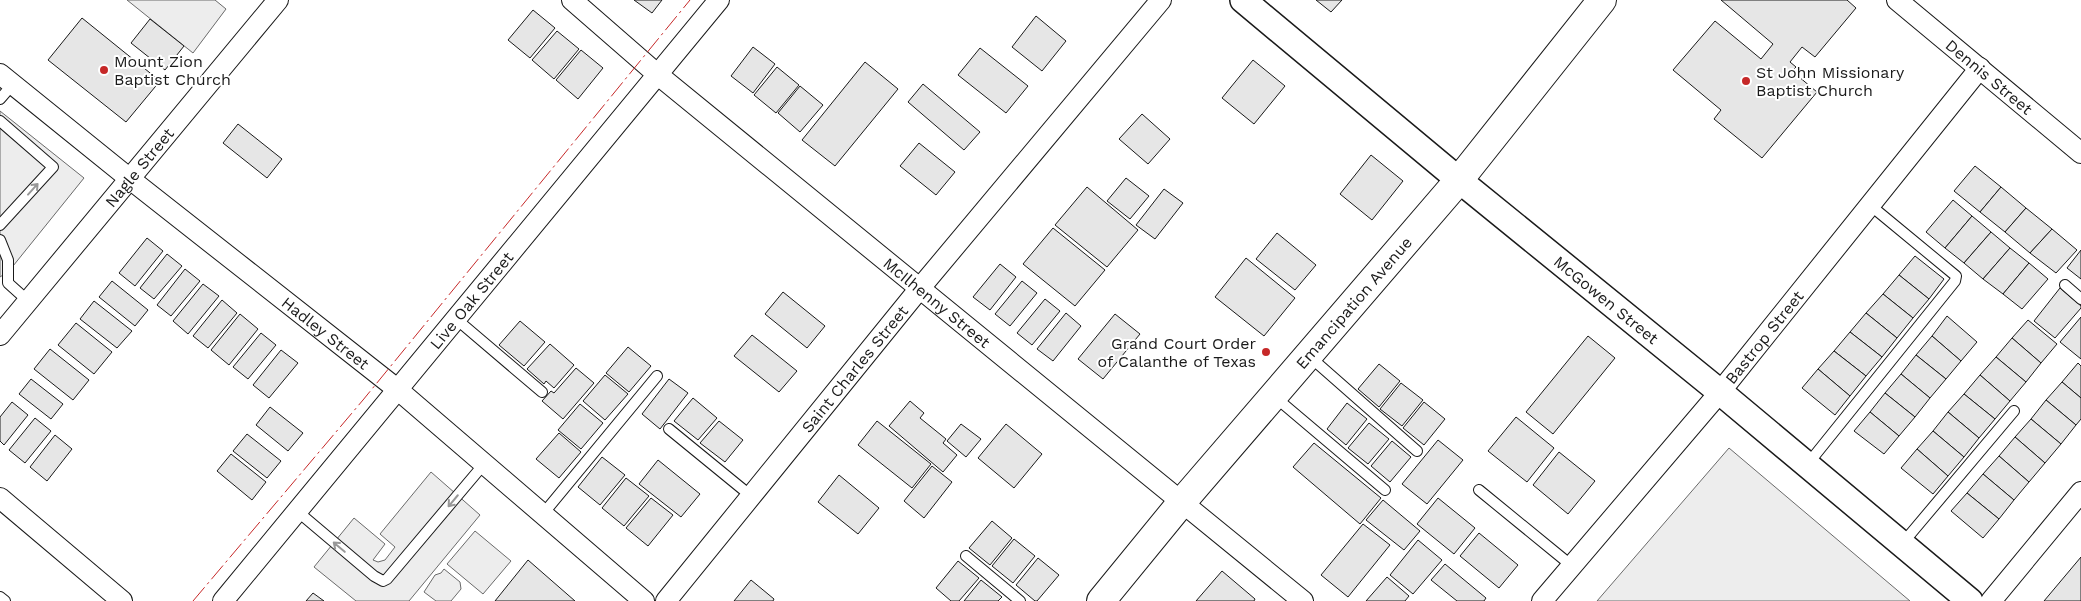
<svg xmlns="http://www.w3.org/2000/svg" width="2081" height="601" font-family="'Work Sans',sans-serif">
<style>
.built{fill:#ededed;stroke:#6a6a6a}
.building{fill:#e6e6e6;stroke:#1a1a1a}
.lines{fill:none;stroke-linecap:round;stroke-linejoin:round}
.service-casing{stroke:#1a1a1a;stroke-width:12}
.minor-casing{stroke:#1a1a1a;stroke-width:22}
.tertiary-casing{stroke:#1a1a1a;stroke-width:28}
.secondary-casing{stroke:#1a1a1a;stroke-width:30}
.service{stroke:#fff;stroke-width:10}
.minor{stroke:#fff;stroke-width:20}
.tertiary{stroke:#fff;stroke-width:25}
.secondary{stroke:#fff;stroke-width:28}
.power{stroke:#c62828;stroke-width:1;stroke-dasharray:18 4 2.5 4;stroke-linecap:butt}
.oneway{stroke:#989898}
.poi-dot{fill:#c62828;stroke:#fff;stroke-width:2}
.labels{text-anchor:middle;stroke-width:4;stroke-linejoin:round;paint-order:stroke}
.poi-label{font-size:16px;fill:#1a1a1a;stroke:#fff;text-anchor:start}
.street-label{font-size:16px;fill:#1a1a1a;stroke:#fff}
</style>
<rect width="100%" height="100%" fill="#fff"/>
<g class="built">
<polygon points="127,0 215,0 226,9 193,53"/>
<polygon points="0,111 84,178 9,271 0,277"/>
<polygon points="1729,448 1910,601 1597,601"/>
<polygon points="431,472 480,515 409,601 356,601 314,567 354,518 385,544 373,560 378,562 385,560 395,547 380,534"/>
<polygon points="475,531 511,561 483,594 447,564"/>
<polygon points="444,569 460,582 461,589 451,601 436,601 424,592 435,575 441,573"/>
</g>
<g class="building">
<polygon points="634,0 662,0 652,13"/>
<polygon points="1316,0 1342,0 1331,12"/>
<polygon points="1721,0 1847,0 1856,8 1815,57 1802,47 1790,62 1796,67 1792,71 1817,92 1762,158 1714,119 1721,110 1673,70 1715,21 1761,59 1773,44"/>
<polygon points="533,10 555,28 530,58 508,40"/>
<polygon points="1036,16 1066,41 1042,71 1012,47"/>
<polygon points="82,18 160,81 126,122 48,60"/>
<polygon points="150,19 184,46 165,70 131,43"/>
<polygon points="557,31 579,49 554,79 532,60"/>
<polygon points="753,47 775,64 753,93 731,76"/>
<polygon points="980,48 1028,86 1006,113 958,75"/>
<polygon points="581,50 603,68 578,99 556,80"/>
<polygon points="1253,60 1285,86 1254,124 1222,98"/>
<polygon points="865,62 898,89 835,166 802,140"/>
<polygon points="777,67 799,85 776,113 754,95"/>
<polygon points="923,84 980,132 964,150 908,102"/>
<polygon points="800,86 823,105 800,132 778,113"/>
<polygon points="1142,114 1170,139 1148,164 1119,139"/>
<polygon points="238,124 282,159 267,178 223,143"/>
<polygon points="919,143 955,172 936,195 900,166"/>
<polygon points="1371,155 1403,181 1372,220 1340,194"/>
<polygon points="1975,166 2001,187 1980,212 1954,191"/>
<polygon points="1126,178 1149,196 1130,219 1107,201"/>
<polygon points="1087,187 1138,230 1107,267 1055,225"/>
<polygon points="2001,187 2026,208 2005,232 1980,212"/>
<polygon points="1164,189 1183,203 1155,239 1136,225"/>
<polygon points="1953,200 1972,216 1945,248 1926,232"/>
<polygon points="2026,208 2052,229 2030,253 2005,232"/>
<polygon points="1972,216 1991,232 1964,263 1945,248"/>
<polygon points="1053,228 1105,270 1075,306 1023,264"/>
<polygon points="2052,229 2077,250 2056,273 2030,253"/>
<polygon points="1991,232 2010,248 1983,279 1964,263"/>
<polygon points="1277,233 1316,265 1295,290 1256,259"/>
<polygon points="147,238 163,251 135,286 119,273"/>
<polygon points="2010,248 2029,263 2003,294 1983,279"/>
<polygon points="2081,250 2081,279 2067,268"/>
<polygon points="167,254 182,266 154,299 140,288"/>
<polygon points="1915,256 1944,279 1929,299 1899,275"/>
<polygon points="1246,258 1295,298 1264,336 1215,297"/>
<polygon points="2029,263 2048,279 2022,309 2003,294"/>
<polygon points="1000,264 1016,277 990,310 973,297"/>
<polygon points="185,269 200,281 171,316 157,305"/>
<polygon points="1899,275 1929,299 1913,318 1883,294"/>
<polygon points="112,281 148,310 135,326 99,297"/>
<polygon points="1022,281 1037,293 1010,326 995,314"/>
<polygon points="203,284 219,296 188,334 173,321"/>
<polygon points="2060,288 2081,306 2081,308 2055,338 2034,321"/>
<polygon points="783,292 825,326 807,348 765,314"/>
<polygon points="1883,294 1913,318 1897,338 1866,313"/>
<polygon points="1045,299 1060,311 1032,345 1017,333"/>
<polygon points="222,300 237,313 208,348 193,336"/>
<polygon points="94,301 132,331 117,348 80,319"/>
<polygon points="1066,313 1081,326 1053,361 1037,349"/>
<polygon points="1866,313 1897,338 1882,357 1850,332"/>
<polygon points="240,314 258,329 229,365 211,350"/>
<polygon points="1115,314 1140,334 1103,379 1078,359"/>
<polygon points="1947,316 1977,342 1961,361 1932,336"/>
<polygon points="2081,317 2081,359 2060,342"/>
<polygon points="2028,320 2057,344 2041,363 2012,338"/>
<polygon points="520,321 545,342 524,366 499,345"/>
<polygon points="76,323 112,352 94,374 58,345"/>
<polygon points="1850,332 1882,357 1866,376 1834,351"/>
<polygon points="261,333 276,345 248,379 233,367"/>
<polygon points="752,335 797,371 779,392 734,356"/>
<polygon points="1588,336 1615,358 1553,434 1526,412"/>
<polygon points="1932,336 1961,361 1946,379 1916,355"/>
<polygon points="2012,338 2041,363 2026,382 1996,357"/>
<polygon points="550,344 574,365 554,388 546,381 544,384 527,369"/>
<polygon points="628,347 651,366 629,392 606,373"/>
<polygon points="50,349 89,380 73,400 34,369"/>
<polygon points="281,350 298,363 269,398 253,385"/>
<polygon points="1834,351 1866,376 1850,396 1818,369"/>
<polygon points="1916,355 1946,379 1930,398 1901,374"/>
<polygon points="1996,357 2026,382 2010,401 1980,375"/>
<polygon points="2078,363 2081,366 2081,398 2062,382"/>
<polygon points="1379,364 1400,381 1379,407 1358,389"/>
<polygon points="576,368 594,383 563,419 542,401 551,391 554,393"/>
<polygon points="1818,369 1850,396 1835,415 1802,388"/>
<polygon points="1901,374 1930,398 1915,417 1885,393"/>
<polygon points="605,375 628,394 605,420 583,401"/>
<polygon points="1980,375 2010,401 1995,419 1964,394"/>
<polygon points="31,379 63,404 51,419 19,394"/>
<polygon points="669,379 688,393 660,429 642,414"/>
<polygon points="2062,382 2081,398 2081,419 2076,425 2046,400"/>
<polygon points="1401,383 1423,400 1402,426 1380,409"/>
<polygon points="1885,393 1915,417 1899,436 1870,412"/>
<polygon points="1964,394 1995,419 1979,438 1948,412"/>
<polygon points="693,398 717,418 698,440 674,421"/>
<polygon points="2046,400 2076,425 2061,444 2031,419"/>
<polygon points="910,401 924,413 920,418 946,439 943,443 957,455 943,472 889,426"/>
<polygon points="12,402 28,415 4,445 0,441 0,417"/>
<polygon points="1424,402 1445,419 1424,445 1403,428"/>
<polygon points="1347,403 1367,419 1346,445 1327,429"/>
<polygon points="580,404 603,423 581,449 558,430"/>
<polygon points="270,407 303,433 288,451 256,425"/>
<polygon points="1870,412 1899,436 1884,454 1854,431"/>
<polygon points="1948,412 1979,438 1964,457 1933,431"/>
<polygon points="1516,417 1554,448 1527,482 1488,451"/>
<polygon points="35,418 51,431 25,463 9,450"/>
<polygon points="2031,419 2061,444 2045,463 2015,437"/>
<polygon points="719,421 743,440 725,462 700,443"/>
<polygon points="877,421 931,464 912,488 858,445"/>
<polygon points="1369,423 1389,439 1368,464 1348,448"/>
<polygon points="961,424 981,439 966,457 947,441"/>
<polygon points="1006,424 1042,454 1014,488 978,458"/>
<polygon points="1933,431 1964,457 1948,476 1917,449"/>
<polygon points="559,433 581,452 559,478 536,459"/>
<polygon points="247,434 281,461 267,478 233,451"/>
<polygon points="55,435 72,449 47,481 30,467"/>
<polygon points="2015,437 2045,463 2029,482 1999,456"/>
<polygon points="1438,440 1463,460 1427,504 1402,484"/>
<polygon points="1392,441 1411,457 1390,482 1371,466"/>
<polygon points="1314,443 1381,498 1360,524 1293,467"/>
<polygon points="1917,449 1948,476 1933,494 1901,468"/>
<polygon points="1559,452 1595,481 1568,514 1533,485"/>
<polygon points="231,454 266,482 252,500 217,471"/>
<polygon points="1999,456 2029,482 2014,500 1983,474"/>
<polygon points="602,457 625,475 600,505 578,487"/>
<polygon points="658,460 700,494 681,517 639,484"/>
<polygon points="932,466 952,482 924,518 904,501"/>
<polygon points="1983,474 2014,500 1999,519 1967,493"/>
<polygon points="839,475 879,508 858,534 818,502"/>
<polygon points="626,478 649,496 624,526 602,508"/>
<polygon points="1967,493 1999,519 1983,538 1951,511"/>
<polygon points="651,498 673,515 648,546 626,528"/>
<polygon points="1438,498 1475,528 1454,554 1417,524"/>
<polygon points="1383,500 1420,531 1404,550 1366,520"/>
<polygon points="992,521 1012,538 990,565 969,548"/>
<polygon points="1363,524 1390,545 1348,597 1321,575"/>
<polygon points="1479,533 1518,565 1499,588 1460,556"/>
<polygon points="1014,539 1035,556 1013,583 992,566"/>
<polygon points="1418,540 1442,560 1413,594 1390,575"/>
<polygon points="2081,557 2081,601 2044,601"/>
<polygon points="1038,558 1059,575 1037,601 1035,601 1016,585"/>
<polygon points="528,560 575,601 495,601"/>
<polygon points="958,561 979,578 959,601 951,601 936,588"/>
<polygon points="1445,564 1486,598 1484,601 1457,601 1431,580"/>
<polygon points="1222,571 1255,599 1254,601 1196,601"/>
<polygon points="1387,577 1409,596 1405,601 1366,601"/>
<polygon points="751,580 774,599 773,601 734,601"/>
<polygon points="981,580 1002,597 998,601 964,601"/>
<polygon points="313,593 324,601 306,601"/>
</g>
<g class="lines">
<g class="service-casing">
<g id="service">
<polyline points="0,99 13,84"/>
<polyline points="0,121 53,167 0,225"/>
<polyline points="0,240 8,260 8,283 28,301"/>
<polyline points="2065,285 2081,299"/>
<polyline points="455,318 542,392"/>
<polyline points="1309,356 1417,451"/>
<polyline points="1275,397 1385,490"/>
<polyline points="669,429 751,496"/>
<polyline points="1807,465 1955,281 1956,276 1870,205"/>
<polyline points="1479,490 1572,566"/>
<polyline points="297,511 374,576 383,581 387,579 484,464"/>
<polyline points="543,514 657,376"/>
<polyline points="1902,544 2014,411"/>
<polyline points="966,556 1020,601"/>
<polyline points="0,597 5,601"/>
</g>
</g>
<g class="minor-casing">
<g id="minor">
<path id="s1" d="M 572,0 L 657,74 L 1303,601"/>
<path id="s2" d="M 1897,0 L 2081,153"/>
<path id="s3" d="M 0,74 L 130,179 L 397,389 L 644,601"/>
<path id="s4" d="M 0,335 L 278,0"/>
<polyline points="0,498 122,601"/>
<path id="s5" d="M 223,601 L 719,0"/>
<path id="s6" d="M 666,601 L 920,288 L 1161,0"/>
<path id="s7" d="M 1542,601 L 1720,392 L 1980,68"/>
<polyline points="1991,601 2081,492"/>
</g>
</g>
<g class="tertiary-casing">
<g id="tertiary">
<path id="s8" d="M 1243,0 L 1459,180 L 1720,392 L 1970,601"/>
</g>
</g>
<g class="secondary-casing">
<g id="secondary">
<path id="s9" d="M 1101,601 L 1182,502 L 1459,180 L 1602,0"/>
</g>
</g>
<use href="#service" class="service"/>
<use href="#minor" class="minor"/>
<use href="#tertiary" class="tertiary"/>
<use href="#secondary" class="secondary"/>
<polyline class="power" points="193,601 363,400 690,0"/>
</g>
<defs><path id="oneway-shaft" d="M-6 0H5M1.5-3L5.5 0L1.5 3" fill="none" stroke-width="1.6" stroke-linecap="round" stroke-linejoin="round" transform="scale(1.25)"/></defs>
<g class="oneway">
<use href="#oneway-shaft" transform="translate(33 189) rotate(-48)"/>
<use href="#oneway-shaft" transform="translate(453 501) rotate(130)"/>
<use href="#oneway-shaft" transform="translate(339 547) rotate(-140)"/>
</g>
<g class="poi-dot">
<circle cx="104" cy="70" r="5"/>
<circle cx="1746" cy="81" r="5"/>
<circle cx="1266" cy="352" r="5"/>
</g>
<g class="labels">
<g class="poi-label">
<text x="114" y="67">Mount Zion<tspan x="114" dy="18">Baptist Church</tspan></text>
<text x="1756" y="78">St John Missionary<tspan x="1756" dy="18">Baptist Church</tspan></text>
<text x="1256" y="349" text-anchor="end">Grand Court Order<tspan x="1256" dy="18">of Calanthe of Texas</tspan></text>
</g>
<g class="street-label">
<text dy="6" stroke="none"><textPath href="#s2" startOffset="120">Dennis Street</textPath></text>
<text dy="6" stroke="none"><textPath href="#s4" startOffset="218">Nagle Street</textPath></text>
<text dy="6" stroke="none"><textPath href="#s5" startOffset="390">Live Oak Street</textPath></text>
<text dy="6" stroke="none"><textPath href="#s8" startOffset="471">McGowen Street</textPath></text>
<text dy="6" stroke="none"><textPath href="#s1" startOffset="474">McIlhenny Street</textPath></text>
<text dy="6" stroke="none"><textPath href="#s9" startOffset="391">Emancipation Avenue</textPath></text>
<text dy="6" stroke="none"><textPath href="#s3" startOffset="416">Hadley Street</textPath></text>
<text dy="6" stroke="none"><textPath href="#s7" startOffset="345">Bastrop Street</textPath></text>
<text dy="6" stroke="none"><textPath href="#s6" startOffset="299">Saint Charles Street</textPath></text>
</g>
</g>
</svg>
